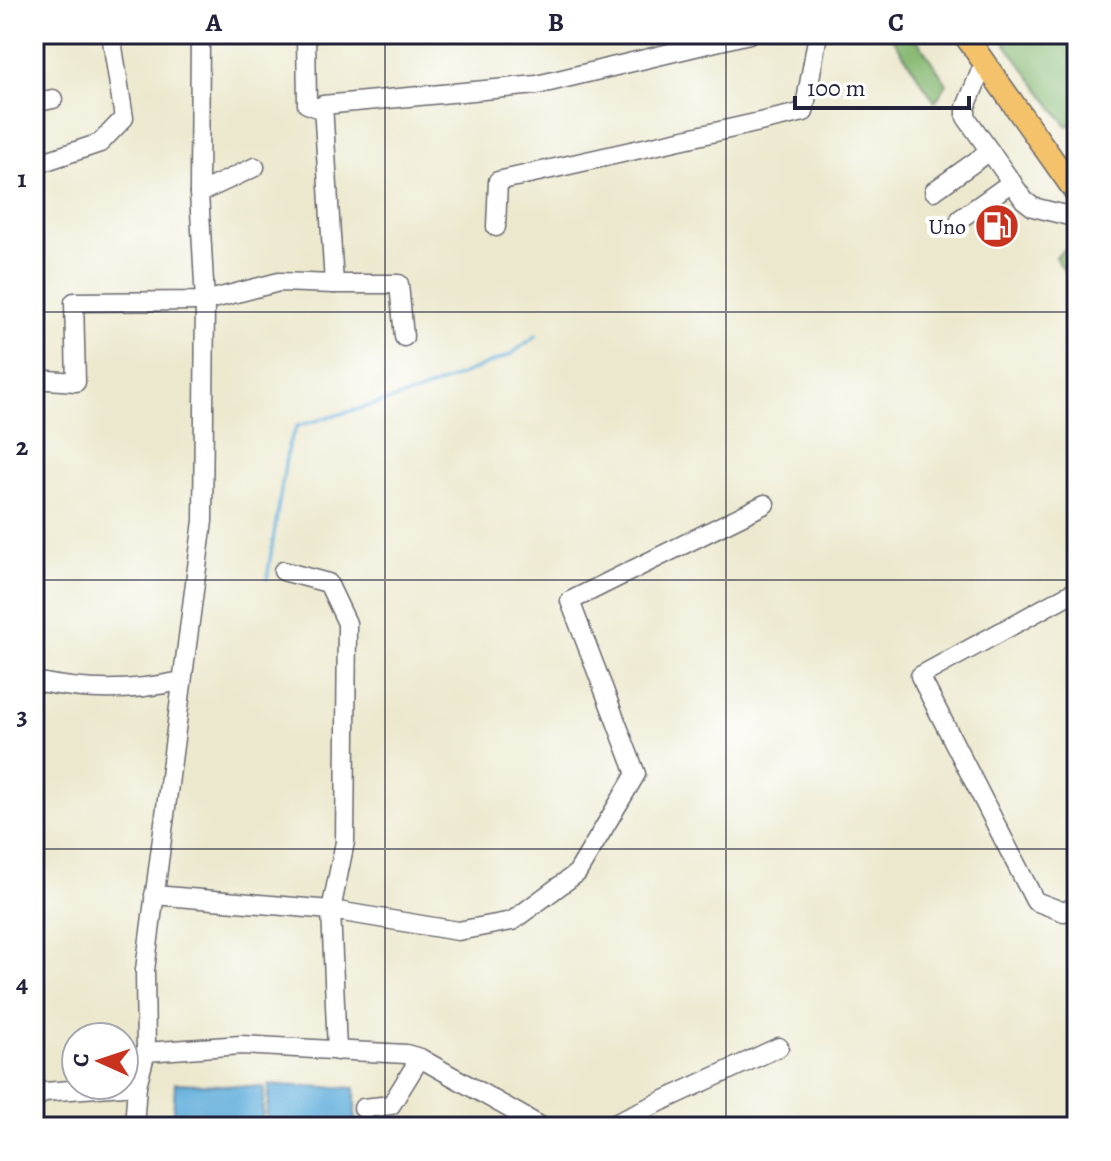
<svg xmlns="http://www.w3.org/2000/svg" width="1111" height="1161" font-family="Alegreya,serif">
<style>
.forest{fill:#89ba74;stroke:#566e58;stroke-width:2}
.water{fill:#62afdb;stroke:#42688b;stroke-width:2}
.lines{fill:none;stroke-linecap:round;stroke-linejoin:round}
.stream{stroke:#62afdb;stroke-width:3}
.minor-casing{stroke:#69676e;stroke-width:21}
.major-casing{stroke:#69676e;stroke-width:25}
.minor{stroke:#fff;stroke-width:18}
.major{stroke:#f3c26a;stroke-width:22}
.grid{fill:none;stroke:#22223b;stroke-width:2;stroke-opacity:0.55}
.labels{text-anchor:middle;stroke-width:8;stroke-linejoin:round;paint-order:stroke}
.poi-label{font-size:22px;fill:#22223b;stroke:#fff;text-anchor:end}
.neatline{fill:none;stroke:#22223b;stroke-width:3}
.grid-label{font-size:26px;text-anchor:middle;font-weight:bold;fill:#22223b}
</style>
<rect width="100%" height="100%" fill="#fff"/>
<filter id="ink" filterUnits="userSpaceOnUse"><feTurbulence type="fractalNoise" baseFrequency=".0125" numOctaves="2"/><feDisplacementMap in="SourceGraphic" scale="16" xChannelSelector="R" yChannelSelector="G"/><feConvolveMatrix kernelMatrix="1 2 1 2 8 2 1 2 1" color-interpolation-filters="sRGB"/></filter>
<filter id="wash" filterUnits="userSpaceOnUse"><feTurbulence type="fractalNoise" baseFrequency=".006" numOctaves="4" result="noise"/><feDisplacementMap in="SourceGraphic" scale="32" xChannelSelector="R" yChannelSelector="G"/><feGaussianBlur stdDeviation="1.8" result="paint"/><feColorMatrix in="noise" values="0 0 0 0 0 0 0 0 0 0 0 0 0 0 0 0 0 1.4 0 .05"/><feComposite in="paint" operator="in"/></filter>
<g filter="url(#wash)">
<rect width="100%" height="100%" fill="#ece8cd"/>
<g class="forest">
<polygon points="890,34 913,34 947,84 935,102"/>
<polygon points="998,34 1069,34 1077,45 1077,120 1067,126"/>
<polygon points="1077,239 1077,290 1055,257"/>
</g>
<g class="water">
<polygon points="175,1083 264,1087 262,1122 173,1116"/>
<polygon points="269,1085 355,1088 355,1127 266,1122"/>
</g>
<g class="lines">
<polyline class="stream" points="267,579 288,446 297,426 416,393 510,355 537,335"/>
</g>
</g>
<g filter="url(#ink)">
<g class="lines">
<g class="minor-casing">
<g id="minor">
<polyline points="306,34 307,104 323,110"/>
<polyline points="984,63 966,107 966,117 1024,200 1033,207 1077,218"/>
<polyline points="34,103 53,99"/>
<polyline points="34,165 100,143 124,118 111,34"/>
<polyline points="934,191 990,151"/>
<polyline points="199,193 255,167"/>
<polyline points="960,219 1012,182"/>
<polyline points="496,227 498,181 804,112 818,34"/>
<polyline points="334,284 399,284 404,337"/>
<polyline points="34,379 76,382 74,302 205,301 279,282 334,284 323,105 537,85 749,34"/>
<polyline points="1077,590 920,676 1035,901 1064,912 1077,905"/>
<path d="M 34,681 C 89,692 127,692 182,681"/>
<polyline points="154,895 331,910 345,842 347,623 328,583 283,571"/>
<polyline points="337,1051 331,910 458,931 512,921 577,873 636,774 570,601 765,504"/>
<polyline points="146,1052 241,1045 406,1054 420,1058 542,1127"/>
<polyline points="34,1100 44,1092 137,1085"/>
<polyline points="363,1108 391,1105 420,1058"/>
<polyline points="134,1127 137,1085 146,1052 145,970 203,521 205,301 199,193 200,34"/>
<polyline points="606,1127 779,1047"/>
</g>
</g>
<g class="major-casing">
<polyline id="major" points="964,34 1077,194"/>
</g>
<use href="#minor" class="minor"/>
<use href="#major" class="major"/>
</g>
</g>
<path class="grid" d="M 385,34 L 385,1127M 726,34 L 726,1127M 34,312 L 1077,312M 34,580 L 1077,580M 34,849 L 1077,849"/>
<defs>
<g id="fuel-disc" transform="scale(2.3)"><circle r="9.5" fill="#c8321e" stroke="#fff"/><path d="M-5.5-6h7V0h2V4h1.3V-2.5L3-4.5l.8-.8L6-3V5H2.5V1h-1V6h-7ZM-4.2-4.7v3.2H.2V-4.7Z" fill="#fff"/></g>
</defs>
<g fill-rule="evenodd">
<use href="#fuel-disc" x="997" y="226"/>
</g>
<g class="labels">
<g class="poi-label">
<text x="966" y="234">Uno</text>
</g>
</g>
<rect width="1111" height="1161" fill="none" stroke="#fff" stroke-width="88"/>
<g transform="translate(100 1061) rotate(273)"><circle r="38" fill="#ffffff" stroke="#a7a7b1" stroke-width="2"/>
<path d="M0-6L14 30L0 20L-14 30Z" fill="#c8321e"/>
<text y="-12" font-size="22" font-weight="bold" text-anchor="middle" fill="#22223b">С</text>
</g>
<path d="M795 96v12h174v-12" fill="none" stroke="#22223b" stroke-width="4"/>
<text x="807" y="96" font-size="24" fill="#22223b" stroke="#ffffff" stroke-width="6" paint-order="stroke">100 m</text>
<rect x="44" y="44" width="1023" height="1073" class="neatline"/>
<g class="grid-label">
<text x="214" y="31">A</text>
<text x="556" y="31">B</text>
<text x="896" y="31">C</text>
<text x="22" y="187">1</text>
<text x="22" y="455">2</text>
<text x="22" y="724">3</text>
<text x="22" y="992">4</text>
</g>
</svg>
